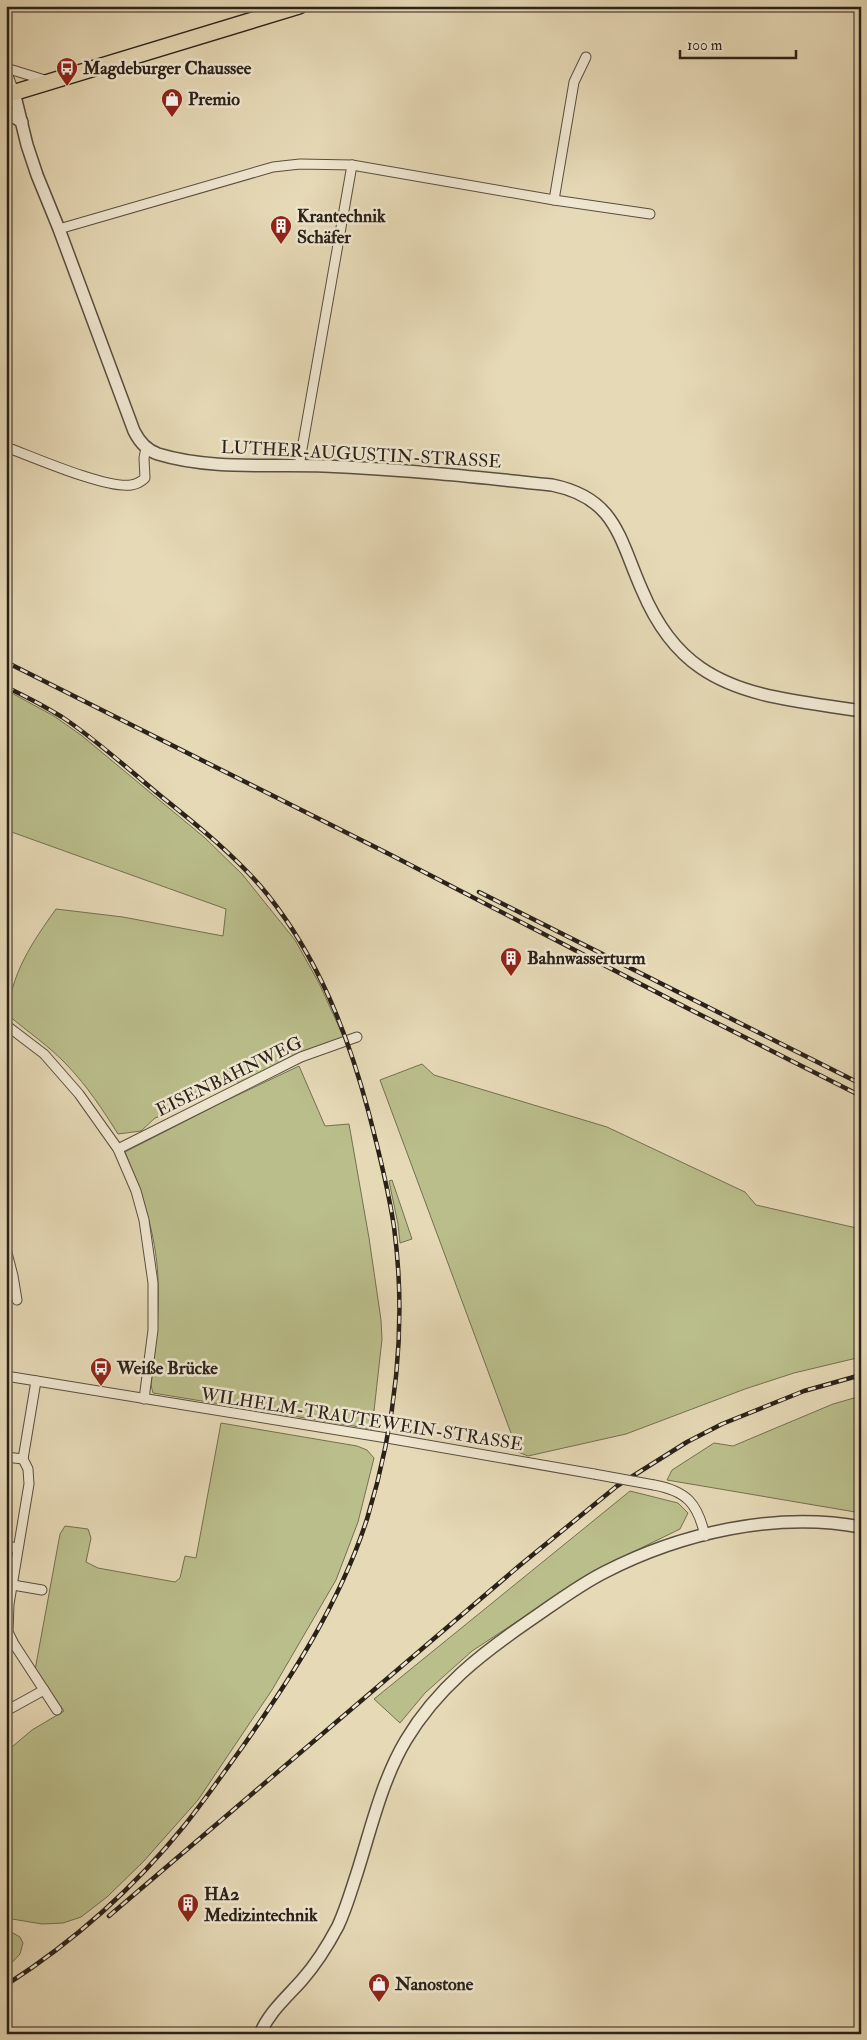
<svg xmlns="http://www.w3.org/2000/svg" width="867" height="2040" font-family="'IM FELL Double Pica',serif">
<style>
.green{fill:#babe8b;stroke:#727052}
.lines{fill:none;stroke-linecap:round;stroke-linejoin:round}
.minor-casing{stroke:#594f40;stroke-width:11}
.tertiary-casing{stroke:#594f40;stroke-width:14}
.primary-casing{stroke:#2a2119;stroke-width:18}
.minor{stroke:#efe6d0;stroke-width:9}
.tertiary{stroke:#efe6d0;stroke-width:11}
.primary{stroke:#e6d9b6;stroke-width:15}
.rail-casing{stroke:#2a2119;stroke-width:4.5}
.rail{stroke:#efe6d0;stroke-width:2.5;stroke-dasharray:8;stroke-linecap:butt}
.minor-bridge-casing{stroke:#594f40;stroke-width:11;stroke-linecap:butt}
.minor-bridge{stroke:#efe6d0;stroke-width:9}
.labels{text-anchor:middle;stroke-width:5;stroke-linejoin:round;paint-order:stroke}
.poi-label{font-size:18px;font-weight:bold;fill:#2a2119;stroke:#efe6d0;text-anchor:start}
.street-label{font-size:18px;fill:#2a2119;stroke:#efe6d0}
</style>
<rect width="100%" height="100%" fill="#e6d9b6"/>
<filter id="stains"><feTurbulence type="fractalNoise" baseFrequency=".004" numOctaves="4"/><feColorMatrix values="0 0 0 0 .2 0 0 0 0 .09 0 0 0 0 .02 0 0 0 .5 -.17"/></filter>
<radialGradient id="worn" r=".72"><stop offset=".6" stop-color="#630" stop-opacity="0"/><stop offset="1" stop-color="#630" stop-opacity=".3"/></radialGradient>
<g class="green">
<path d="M 6,690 L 54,716 L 81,735 L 205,838 L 242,874 L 295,940 L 319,983 L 344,1038 L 239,1084 L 234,1075 L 228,1070 L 223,1078 L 191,1095 L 172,1112 L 155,1118 L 141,1131 L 118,1134 C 103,1110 87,1086 67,1065 C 49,1046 28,1032 8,1015 C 10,975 33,941 56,909 L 123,917 L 223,936 L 226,909 L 6,830 Z"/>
<polygon points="422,1064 434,1075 607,1127 745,1192 756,1205 861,1229 861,1357 794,1373 745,1389 626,1434 528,1456 518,1452 380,1080"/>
<path d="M 299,1066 L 325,1126 L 349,1124 L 369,1238 L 381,1320 L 382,1339 L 372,1429 L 153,1393 L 151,1385 C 155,1350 160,1314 158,1278 C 156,1234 142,1193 125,1152 L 221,1103 Z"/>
<polygon points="392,1180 412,1239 400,1243 398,1224 389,1181"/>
<polygon points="861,1396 861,1513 667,1480 672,1470 714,1443 733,1446 833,1404"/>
<polygon points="221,1423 357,1446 367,1450 374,1458 358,1522 336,1580 272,1690 198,1800 143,1862 107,1897 81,1917 63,1923 42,1924 6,1918 6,1752 32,1730 64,1711 35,1670 60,1534 65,1526 88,1529 91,1538 86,1562 98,1568 175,1582 180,1578 185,1556 196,1558"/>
<polygon points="630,1491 678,1503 688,1513 680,1529 594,1571 472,1651 425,1693 400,1723 374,1699"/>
<polygon points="6,1929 20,1937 23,1943 20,1954 6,1969"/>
</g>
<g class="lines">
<g class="minor-casing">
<g id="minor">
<polyline points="6,68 48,81"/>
<polyline points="6,70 14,92"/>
<polyline points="554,200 574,82 586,57"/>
<polyline points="59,229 273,167 300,164 352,165 554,200 650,214"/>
<path d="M 6,447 C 33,457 106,489 131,485 C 137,484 141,482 145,478 L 144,458 L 146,448"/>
<polyline points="299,466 352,165"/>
<polyline points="6,1025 44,1054 79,1094 118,1149 136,1191 144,1220 153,1283 153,1330 144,1399"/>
<polyline points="118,1149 301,1057 357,1037"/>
<polyline points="6,1249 13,1276 17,1300"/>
<polyline points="6,1376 387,1438 594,1474"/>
<polyline points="36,1381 23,1459 28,1469 29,1484 9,1604 8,1632 14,1644 57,1710"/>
<polyline points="6,1457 23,1459"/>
<path d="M 654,1485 C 687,1491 698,1504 705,1536"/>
<polyline points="6,1546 17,1548"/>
<polyline points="13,1585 42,1590"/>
<polyline points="6,1711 44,1690"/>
</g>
</g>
<g class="tertiary-casing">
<g id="tertiary">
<path d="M 14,92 L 27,145 L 37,175 L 59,229 L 134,431 C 139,441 146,450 158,454 C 210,470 270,464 324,466 C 400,469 476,477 552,485 C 616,498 619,538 642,590 C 655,621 673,649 701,668 C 746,699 808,702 861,711"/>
<polyline points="6,112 22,122"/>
<path d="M 260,2034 C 269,2012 287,1997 302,1980 C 316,1964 328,1945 338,1926 C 346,1909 351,1891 357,1873 C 371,1829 382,1780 406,1740 C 437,1688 481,1654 529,1621 C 554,1604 579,1585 605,1572 C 681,1533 776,1511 861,1527"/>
</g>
</g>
<g class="primary-casing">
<polyline id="primary" points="6,95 299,6"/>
</g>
<use href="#minor" class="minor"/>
<use href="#tertiary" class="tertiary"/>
<use href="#primary" class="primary"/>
<g class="rail-casing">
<g id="rail">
<polyline points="6,662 391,855 689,1009 861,1096"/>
<path d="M 6,687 C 25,696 44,706 62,717 C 98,741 129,770 162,797 C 199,827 237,857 267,894 C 318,958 347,1032 368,1110 C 378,1148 388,1187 394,1227 C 407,1324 396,1425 367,1519 C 340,1603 291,1678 241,1749 C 222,1775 204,1801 184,1826 C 134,1888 73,1942 6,1985"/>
<polyline points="479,892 861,1084"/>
<polyline points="109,1916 519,1566 617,1486 687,1442 722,1424 804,1391 861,1375"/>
</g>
</g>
<use href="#rail" class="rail"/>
<g class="minor-bridge-casing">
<polyline id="minor-bridge" points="594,1474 654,1485"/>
</g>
<use href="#minor-bridge" class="minor-bridge"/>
</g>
<defs>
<g id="bus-pin" transform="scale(1.125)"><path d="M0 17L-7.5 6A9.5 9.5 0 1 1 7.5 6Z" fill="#8f2418" stroke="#efe6d0"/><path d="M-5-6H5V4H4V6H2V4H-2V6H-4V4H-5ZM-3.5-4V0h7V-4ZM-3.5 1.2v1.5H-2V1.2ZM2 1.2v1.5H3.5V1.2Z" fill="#fff"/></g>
<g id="shop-pin" transform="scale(1.125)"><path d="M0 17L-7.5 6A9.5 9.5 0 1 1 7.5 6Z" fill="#8f2418" stroke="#efe6d0"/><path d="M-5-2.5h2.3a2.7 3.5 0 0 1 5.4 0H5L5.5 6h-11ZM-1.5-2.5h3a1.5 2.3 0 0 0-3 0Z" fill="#fff"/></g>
<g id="building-pin" transform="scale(1.125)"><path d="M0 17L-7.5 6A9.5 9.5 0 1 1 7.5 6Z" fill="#8f2418" stroke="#efe6d0"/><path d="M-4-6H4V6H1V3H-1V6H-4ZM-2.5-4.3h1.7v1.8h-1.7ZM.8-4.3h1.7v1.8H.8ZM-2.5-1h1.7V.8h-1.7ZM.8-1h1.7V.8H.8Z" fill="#fff"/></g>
</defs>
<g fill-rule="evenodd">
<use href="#bus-pin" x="67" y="68"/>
<use href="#shop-pin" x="172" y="99"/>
<use href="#building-pin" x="281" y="226"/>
<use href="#building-pin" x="511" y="958"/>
<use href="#bus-pin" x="101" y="1368"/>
<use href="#building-pin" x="188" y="1904"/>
<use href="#shop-pin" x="379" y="1984"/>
</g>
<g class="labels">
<g class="poi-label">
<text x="83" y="74">Magdeburger Chaussee</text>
<text x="188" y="105">Premio</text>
<text x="297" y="222">Krantechnik<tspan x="297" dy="21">Schäfer</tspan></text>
<text x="527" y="964">Bahnwasserturm</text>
<text x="117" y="1374">Weiße Brücke</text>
<text x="204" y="1900">HA2<tspan x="204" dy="21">Medizintechnik</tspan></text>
<text x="395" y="1990">Nanostone</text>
</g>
<g class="street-label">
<text transform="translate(361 454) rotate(3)" y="6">LUTHER-AUGUSTIN-STRASSE</text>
<text transform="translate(229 1076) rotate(-26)" y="6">EISENBAHNWEG</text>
<text transform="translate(362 1419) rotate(9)" y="6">WILHELM-TRAUTEWEIN-STRASSE</text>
</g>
</g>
<rect width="867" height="2040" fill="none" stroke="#e6d9b6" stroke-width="25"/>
<rect x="8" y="8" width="852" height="2025" fill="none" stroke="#2a2119" stroke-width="2.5"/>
<rect x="12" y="12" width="842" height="2015" fill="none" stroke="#2a2119"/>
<path d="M680 50v8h116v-8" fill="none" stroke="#2a2119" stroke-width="2.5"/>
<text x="687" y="50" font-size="15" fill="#2a2119" stroke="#efe6d0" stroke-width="4" paint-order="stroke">100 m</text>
<rect width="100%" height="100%" filter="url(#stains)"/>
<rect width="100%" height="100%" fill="url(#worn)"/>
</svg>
